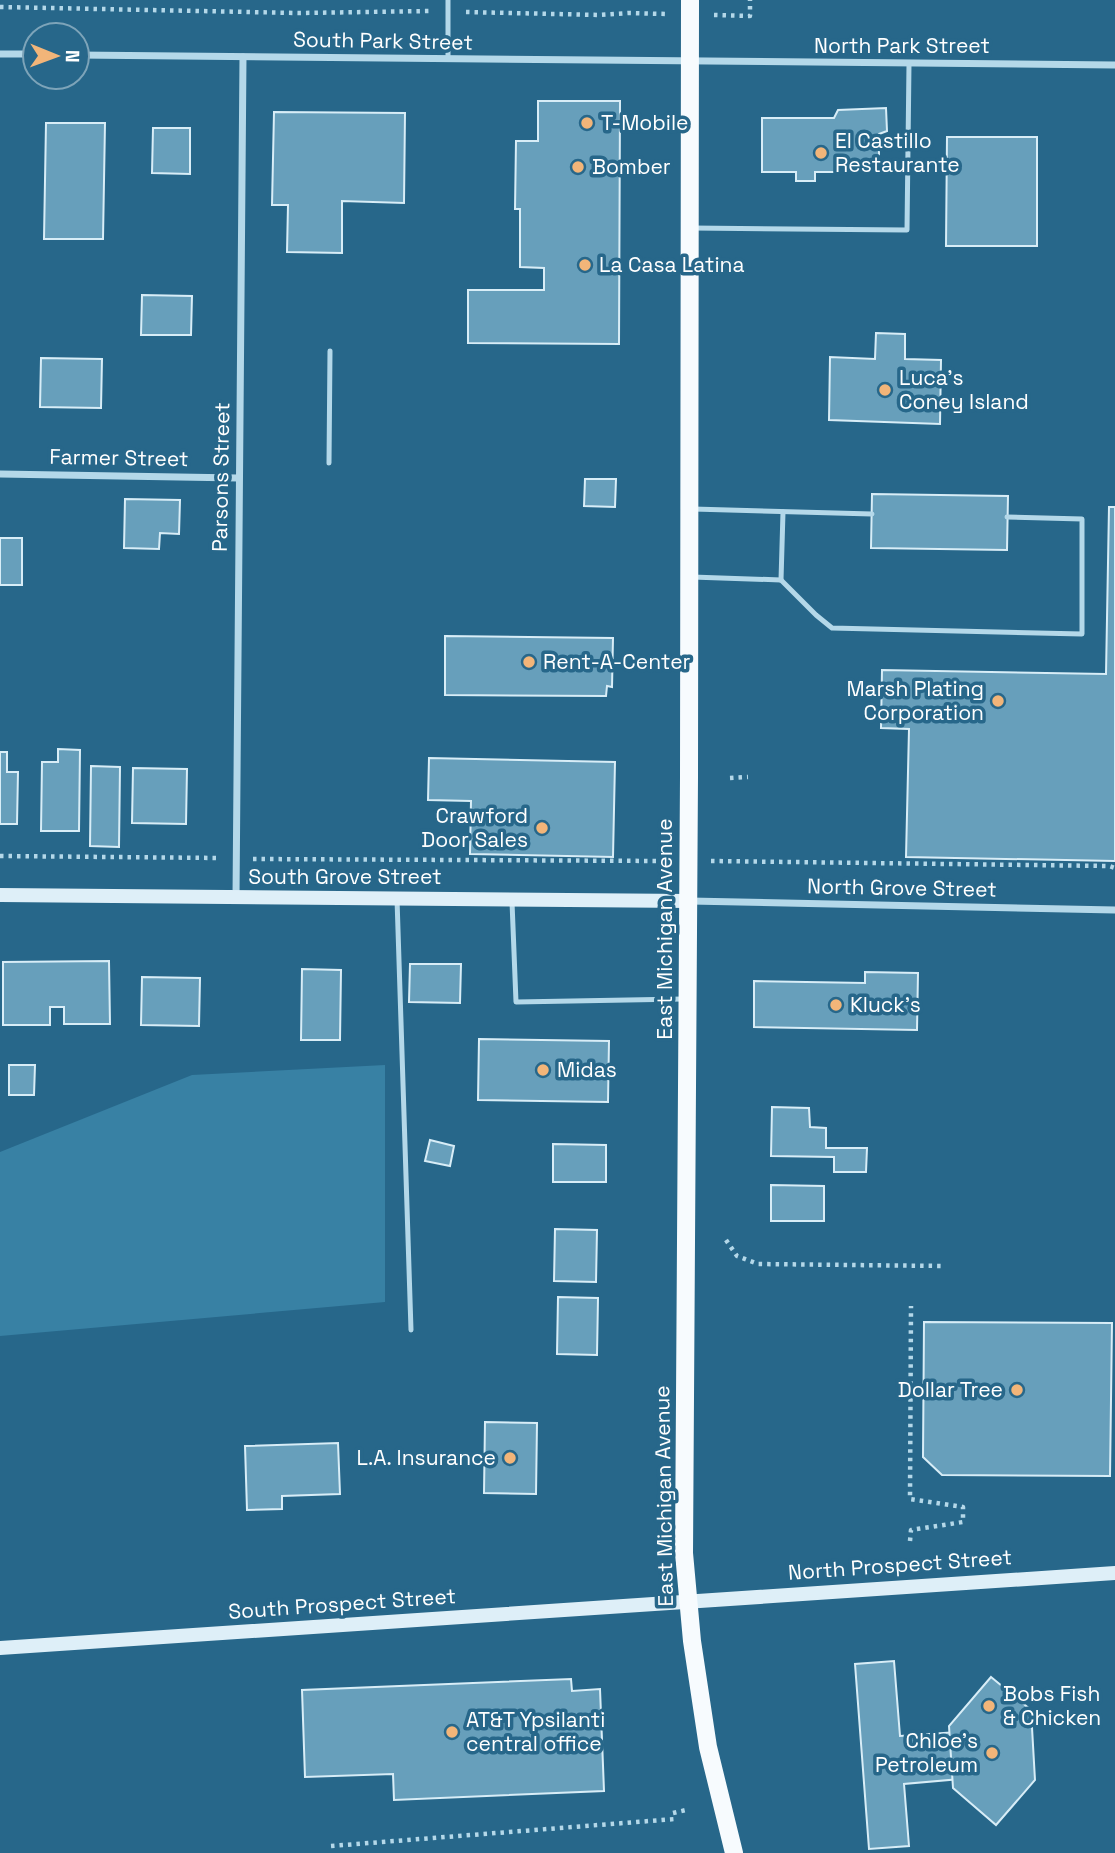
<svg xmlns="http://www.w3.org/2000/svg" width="1115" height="1853" font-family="'Space Grotesk',sans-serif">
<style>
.green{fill:#3881a4}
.building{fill:#679fbb;stroke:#d8edf7;stroke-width:2}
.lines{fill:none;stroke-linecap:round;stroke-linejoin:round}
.path{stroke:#b4d8e9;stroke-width:4.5;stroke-dasharray:3.5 5;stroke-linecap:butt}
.lane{stroke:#b4d8e9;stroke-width:5}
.street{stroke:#b4d8e9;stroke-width:7}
.secondary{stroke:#deeff8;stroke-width:14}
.primary{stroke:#f7fbfe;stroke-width:18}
.poi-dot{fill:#f2b579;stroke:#27678a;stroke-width:2.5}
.labels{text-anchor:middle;stroke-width:7;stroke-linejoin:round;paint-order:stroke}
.street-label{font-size:21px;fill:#fff;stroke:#27678a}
.poi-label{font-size:21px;fill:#fff;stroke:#27678a;text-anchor:start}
</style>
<rect width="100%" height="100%" fill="#27678a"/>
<polygon class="green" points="385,1065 385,1302 0,1336 0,1152 192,1075"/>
<g class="building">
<polygon points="538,101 620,101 619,344 468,343 468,290 544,290 544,268 520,267 520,209 515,209 516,141 538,141"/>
<polygon points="886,108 887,131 879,134 879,172 815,172 815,181 796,181 796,172 762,172 762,118 834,118 838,110"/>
<polygon points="274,112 405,113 404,203 342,201 342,253 287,252 288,205 272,205"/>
<polygon points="46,123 105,123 103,239 44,239"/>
<polygon points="153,128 190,128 190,174 152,173"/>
<polygon points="947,137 1037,137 1037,246 946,246"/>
<polygon points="142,295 192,296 191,335 141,335"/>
<polygon points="876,333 905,334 905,359 941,360 940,424 829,420 830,357 875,359"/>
<polygon points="41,358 102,359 101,408 40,407"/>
<polygon points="585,479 616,479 615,507 584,506"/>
<polygon points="872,494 1008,496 1007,550 871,548"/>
<polygon points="125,499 180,500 179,534 160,533 159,549 124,548"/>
<polygon points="1109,507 1115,507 1115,861 906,857 909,729 881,728 882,670 1106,674"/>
<rect x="0" y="538" width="22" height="47"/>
<polygon points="445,636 613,638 612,687 607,686 606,696 445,695"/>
<polygon points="58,749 80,750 79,831 41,831 42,762 58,762"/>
<polygon points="0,752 7,752 7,772 18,772 17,824 0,824"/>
<polygon points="429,758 615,762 613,857 470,854 471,801 428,800"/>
<polygon points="91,766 120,767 119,847 90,846"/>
<polygon points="133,768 187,769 186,824 132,823"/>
<polygon points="109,961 110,1024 64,1024 64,1007 50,1007 50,1025 3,1025 3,962"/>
<polygon points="410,964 461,964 460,1003 409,1002"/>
<polygon points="302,969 341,970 340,1040 301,1040"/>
<polygon points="865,972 918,973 917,1030 754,1027 754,981 865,983"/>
<polygon points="142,977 200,978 199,1026 141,1025"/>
<polygon points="479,1039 609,1041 608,1102 478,1100"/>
<polygon points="9,1065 35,1065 34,1095 9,1095"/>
<polygon points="772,1107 809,1108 810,1127 826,1128 826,1148 867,1148 866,1172 834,1172 834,1157 771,1156"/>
<polygon points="430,1140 454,1146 450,1166 425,1161"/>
<polygon points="553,1144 606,1145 606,1182 553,1182"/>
<polygon points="771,1185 824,1186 824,1221 771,1221"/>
<polygon points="555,1229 597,1230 596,1282 554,1281"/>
<polygon points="558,1297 598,1298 597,1355 557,1354"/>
<polygon points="924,1322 1112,1323 1110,1476 942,1475 923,1457"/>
<polygon points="485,1422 537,1423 536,1494 484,1493"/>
<polygon points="338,1443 340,1494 282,1496 282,1509 247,1510 245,1446"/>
<polygon points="894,1661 900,1736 957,1732 960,1779 904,1784 909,1846 869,1849 855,1664"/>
<polygon points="991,1677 1031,1710 1035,1780 996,1825 953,1788 949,1726"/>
<polygon points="571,1679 572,1691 600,1689 604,1791 394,1800 393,1774 305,1777 302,1690"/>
</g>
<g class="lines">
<g class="path">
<polyline points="0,7 298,13 433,11"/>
<polyline points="466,12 600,15 628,13 667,14"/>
<polyline points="714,15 750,16 750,0"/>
<polyline points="730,778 748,777"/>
<polyline points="0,856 220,858"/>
<polyline points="253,859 664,861"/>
<polyline points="711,861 1109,866 1115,868"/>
<polyline points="726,1240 737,1256 758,1264 944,1266"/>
<polyline points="910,1541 911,1530 963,1522 963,1507 910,1499 911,1306"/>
<polyline points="673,1813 686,1810"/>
<polyline points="331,1846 675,1819"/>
</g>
<g class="lane">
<polyline points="448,59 448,0"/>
<polyline points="692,228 907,230 909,64"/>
<polyline points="329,463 330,351"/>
<polyline points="693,509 872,514"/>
<polyline points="692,577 781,580 816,615 832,628 1082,634 1082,519 1007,517"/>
<polyline points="781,580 783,512"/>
<polyline points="397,899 411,1330"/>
<polyline points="512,902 516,1002 683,999"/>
</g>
<g class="street">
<polyline points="0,54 35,54"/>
<polyline points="77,55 1115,65"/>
<polyline points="0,474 238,478"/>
<polyline points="236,898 243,57"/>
<polyline points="690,901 1115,910"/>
</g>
<g class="secondary">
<polyline points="0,895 689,901"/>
<polyline points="0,1648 1115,1573"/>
</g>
<polyline class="primary" points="690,0 689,777 684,1553 692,1641 708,1747 734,1853"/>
</g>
<g class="poi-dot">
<circle cx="587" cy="123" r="7"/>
<circle cx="821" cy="153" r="7"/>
<circle cx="578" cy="167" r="7"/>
<circle cx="585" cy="265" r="7"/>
<circle cx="885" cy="390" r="7"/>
<circle cx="529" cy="662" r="7"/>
<circle cx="998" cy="701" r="7"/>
<circle cx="542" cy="828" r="7"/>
<circle cx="836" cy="1005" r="7"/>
<circle cx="543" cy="1070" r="7"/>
<circle cx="1017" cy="1390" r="7"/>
<circle cx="510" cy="1458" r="7"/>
<circle cx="989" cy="1706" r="7"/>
<circle cx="452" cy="1732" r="7"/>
<circle cx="992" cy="1753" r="7"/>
</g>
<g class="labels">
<g class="street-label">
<text transform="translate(383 41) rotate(1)" y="7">South Park Street</text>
<text x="902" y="53">North Park Street</text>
<text transform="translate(119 458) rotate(1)" y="7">Farmer Street</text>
<text transform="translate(221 477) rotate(-89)" y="7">Parsons Street</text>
<text x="345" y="884">South Grove Street</text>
<text transform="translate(902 888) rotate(1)" y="7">North Grove Street</text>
<text transform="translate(665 929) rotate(-90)" y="7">East Michigan Avenue</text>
<text transform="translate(664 1496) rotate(-91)" y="7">East Michigan Avenue</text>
<text transform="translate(900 1565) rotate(-4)" y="7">North Prospect Street</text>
<text transform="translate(342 1604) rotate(-4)" y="7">South Prospect Street</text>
</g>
<g class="poi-label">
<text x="601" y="130">T-Mobile</text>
<text x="835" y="148">El Castillo<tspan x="835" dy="24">Restaurante</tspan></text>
<text x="592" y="174">Bomber</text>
<text x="599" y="272">La Casa Latina</text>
<text x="899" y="385">Luca's<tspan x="899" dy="24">Coney Island</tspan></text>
<text x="543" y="669">Rent-A-Center</text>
<text x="984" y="696" text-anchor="end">Marsh Plating<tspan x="984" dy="24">Corporation</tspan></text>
<text x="528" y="823" text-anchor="end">Crawford<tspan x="528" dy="24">Door Sales</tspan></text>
<text x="850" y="1012">Kluck's</text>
<text x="557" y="1077">Midas</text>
<text x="1003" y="1397" text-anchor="end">Dollar Tree</text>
<text x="496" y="1465" text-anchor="end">L.A. Insurance</text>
<text x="1003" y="1701">Bobs Fish<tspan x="1003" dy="24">&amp; Chicken</tspan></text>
<text x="466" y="1727">AT&amp;T Ypsilanti<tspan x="466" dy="24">central office</tspan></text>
<text x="978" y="1748" text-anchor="end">Chloe's<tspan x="978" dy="24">Petroleum</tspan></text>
</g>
</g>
<g transform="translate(56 56) rotate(91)"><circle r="33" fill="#27678a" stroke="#7da4b9" stroke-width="2"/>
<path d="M0-5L12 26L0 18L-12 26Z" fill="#f2b579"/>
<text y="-10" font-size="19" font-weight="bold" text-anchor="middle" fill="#ffffff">N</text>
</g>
</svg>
